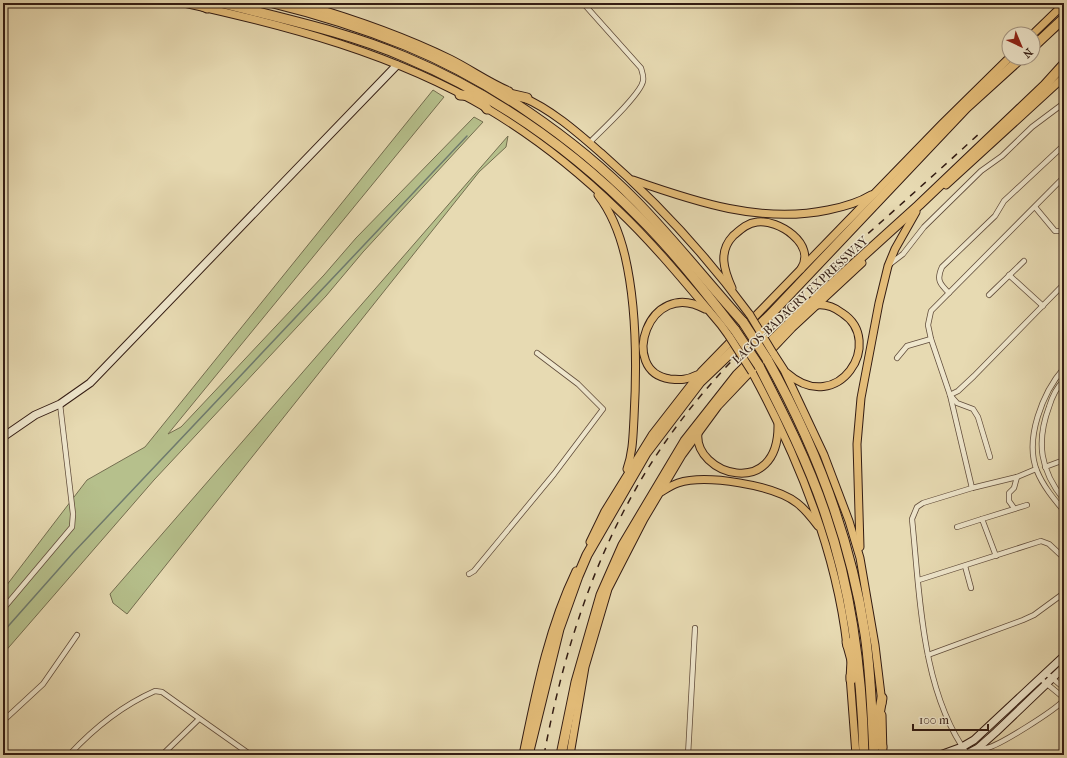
<svg xmlns="http://www.w3.org/2000/svg" width="1067" height="758" font-family="'IM FELL French Canon',serif">
<style>
.green{fill:#b6c08c;stroke:#746e50}
.lines{fill:none;stroke-linecap:round;stroke-linejoin:round}
.stream{stroke:#6f7b6f;stroke-width:1.5}
.street-casing{stroke:#604c3b;stroke-width:6}
.secondary-casing{stroke:#331c13;stroke-width:9}
.primary-casing{stroke:#331c13;stroke-width:9}
.highway-casing{stroke:#331c13;stroke-width:11}
.street{stroke:#efe7cd;stroke-width:4.5}
.secondary{stroke:#efe7cd;stroke-width:7}
.primary{stroke:#e4bd79;stroke-width:7}
.highway{stroke:#e4bd79;stroke-width:9}
.rail{stroke:#331c13;stroke-width:1.5;stroke-dasharray:7 7;stroke-linecap:butt}
.primary-bridge-casing{stroke:#331c13;stroke-width:9;stroke-linecap:butt}
.highway-bridge-casing{stroke:#331c13;stroke-width:11;stroke-linecap:butt}
.primary-bridge{stroke:#e4bd79;stroke-width:7}
.highway-bridge{stroke:#e4bd79;stroke-width:9}
.labels{text-anchor:middle;stroke-width:3;stroke-linejoin:round;paint-order:stroke}
.street-label{font-size:12px;fill:#331c13;stroke:#efe7cd}
</style>
<rect width="100%" height="100%" fill="#e7dab2"/>
<filter id="stains"><feTurbulence type="fractalNoise" baseFrequency=".005" numOctaves="4"/><feColorMatrix values="0 0 0 0 .2 0 0 0 0 .09 0 0 0 0 .02 0 0 0 .5 -.17"/></filter>
<radialGradient id="worn" r=".72"><stop offset=".6" stop-color="#630" stop-opacity="0"/><stop offset="1" stop-color="#630" stop-opacity=".3"/></radialGradient>
<g class="green">
<polygon points="433,90 444,97 168,434 181,427 324,275 356,238 474,117 483,122 363,252 326,296 154,480 3,654 3,590 87,480 145,447"/>
<polygon points="508,136 506,147 479,172 127,614 113,603 110,594"/>
</g>
<g class="lines">
<polyline class="stream" points="3,632 73,553 467,136"/>
<g class="street-casing">
<g id="street">
<path d="M 583,3 L 641,68 C 642,72 644,76 643,81 C 641,94 600,132 589,143"/>
<polyline points="1035,207 1055,231 1061,231 1064,228"/>
<polyline points="890,264 903,254 924,227 981,171 1002,156 1032,127 1064,103"/>
<polyline points="1009,275 1043,306"/>
<path d="M 949,293 C 940,284 936,280 942,267 L 995,216 L 1004,201 L 1064,145"/>
<polyline points="989,295 1024,261"/>
<polyline points="897,358 907,346 931,339"/>
<path d="M 1064,368 C 1043,392 1024,439 1037,471 C 1043,486 1054,499 1064,511"/>
<path d="M 1064,380 C 1056,388 1052,397 1049,407 C 1036,442 1040,470 1064,500"/>
<polyline points="990,457 978,417 973,409 957,403 950,395 958,391 974,376 1064,284"/>
<polyline points="1045,467 1064,460"/>
<polyline points="972,488 950,395 931,339 928,325 931,311 1064,177"/>
<polyline points="1014,508 1009,501 1009,493 1014,488 1017,477"/>
<polyline points="982,519 1027,505"/>
<polyline points="957,527 982,519 996,556"/>
<polyline points="965,566 971,588"/>
<polyline points="469,574 474,571 554,474 603,409 578,384 537,353"/>
<polyline points="919,580 1041,541 1049,544 1064,558"/>
<polyline points="3,609 72,527 73,514 60,404"/>
<polyline points="928,655 1023,620 1034,615 1064,593"/>
<polyline points="1046,673 1064,688"/>
<polyline points="1041,679 1064,698"/>
<polyline points="3,721 43,684 77,635"/>
<path d="M 978,748 C 981,749 984,749 987,748 C 1000,745 1054,711 1064,700"/>
<path d="M 69,755 C 94,728 121,706 155,691 L 162,692 L 176,702 L 251,755"/>
<polyline points="162,755 199,719"/>
<polyline points="688,755 695,628"/>
<path d="M 968,755 C 921,691 920,595 912,519 L 917,507 L 923,503 L 972,488 L 1017,477 L 1036,469"/>
</g>
</g>
<g class="secondary-casing">
<g id="secondary">
<polyline points="3,437 35,415 60,404 90,383 397,65"/>
<polyline points="940,755 962,747 974,740 1064,656"/>
<polyline points="965,755 978,748 996,732 1064,667"/>
</g>
</g>
<g class="primary-casing">
<g id="primary">
<path d="M 184,3 C 289,26 395,54 488,109 C 535,137 579,172 618,210 C 655,245 688,286 721,325 L 729,336"/>
<path d="M 299,3 C 351,18 401,35 450,59 C 470,69 488,82 509,91"/>
<polyline points="1033,34 1064,4"/>
<path d="M 522,97 C 551,109 578,133 601,153 C 657,202 706,255 750,315"/>
<path d="M 633,180 C 696,202 761,224 828,210 C 843,207 858,203 871,195"/>
<polyline points="946,185 1064,77"/>
<path d="M 598,195 C 611,212 620,235 625,256 C 637,308 637,365 634,418 C 633,435 633,452 627,469"/>
<path d="M 732,288 C 724,270 718,252 733,236 C 740,230 747,223 757,222 C 778,219 817,244 801,269"/>
<polyline points="773,353 784,370 824,455 849,521 860,558 875,645 882,703"/>
<path d="M 752,372 C 798,457 836,549 847,646"/>
<path d="M 787,373 C 838,418 886,341 842,313 C 834,307 827,304 817,305"/>
<path d="M 697,375 C 687,380 681,380 670,379 C 618,372 648,277 705,309"/>
<path d="M 698,433 C 693,474 779,501 778,425"/>
<path d="M 661,492 C 666,489 672,485 678,483 C 706,474 774,485 797,503 C 805,509 812,518 818,526"/>
<polyline points="590,542 605,511 652,435 701,372 942,124 1009,58"/>
<polyline points="860,547 857,444 861,398 879,303 888,266 895,249 916,212"/>
<polyline points="850,676 856,755"/>
<polyline points="882,715 883,755"/>
<path d="M 523,755 C 536,692 548,629 576,571"/>
<polyline points="570,755 585,667 608,589 644,519 682,455 718,406 792,328 862,263"/>
</g>
</g>
<g class="highway-casing">
<g id="highway">
<polyline points="196,3 207,8"/>
<path d="M 222,3 C 283,19 347,32 405,57 C 493,94 573,150 640,218 C 675,253 705,292 735,330"/>
<path d="M 273,3 C 318,14 362,28 405,45 C 488,79 574,138 637,202 C 674,240 707,282 743,322"/>
<polyline points="1033,47 1064,18"/>
<polyline points="501,92 527,98"/>
<polyline points="460,95 479,96"/>
<polyline points="477,95 487,109"/>
<path d="M 767,359 C 815,445 850,536 865,634 C 871,674 872,715 874,755"/>
<path d="M 759,366 C 784,415 809,464 826,516 C 852,592 862,675 864,755"/>
<polyline points="847,642 853,664"/>
<polyline points="851,680 852,660"/>
<polyline points="877,725 882,747"/>
<polyline points="876,731 882,698"/>
<polyline points="528,755 559,629 578,576 587,555 646,453 700,382 769,316 966,108 1021,58"/>
<polyline points="561,755 576,682 601,595 623,545 685,441 737,375 802,311 919,205 1045,85 1064,64"/>
</g>
</g>
<use href="#street" class="street"/>
<use href="#secondary" class="secondary"/>
<use href="#primary" class="primary"/>
<use href="#highway" class="highway"/>
<path class="rail" d="M 544,755 C 567,632 608,513 686,414 C 730,357 785,308 838,260 C 886,218 934,175 981,132"/>
<g class="primary-bridge-casing">
<g id="primary-bridge">
<polyline points="750,315 773,353"/>
<polyline points="729,336 752,372"/>
</g>
</g>
<g class="highway-bridge-casing">
<g id="highway-bridge">
<polyline points="743,322 767,359"/>
<polyline points="735,330 759,366"/>
</g>
</g>
<use href="#primary-bridge" class="primary-bridge"/>
<use href="#highway-bridge" class="highway-bridge"/>
</g>
<g class="labels">
<g class="street-label">
<text transform="translate(800 300) rotate(-43)" y="4">LAGOS-BADAGRY EXPRESSWAY</text>
</g>
</g>
<rect width="1067" height="758" fill="none" stroke="#e7dab2" stroke-width="16"/>
<rect x="4" y="4" width="1059" height="750" fill="none" stroke="#331c13" stroke-width="2"/>
<rect x="8" y="8" width="1051" height="742" fill="none" stroke="#331c13"/>
<g transform="translate(1021 46) rotate(136)"><circle r="19" fill="#efe7cd" stroke="#a49683"/>
<path d="M0-3L7 15L0 10L-7 15Z" fill="#8f2418"/>
<text y="-6" font-size="11" font-weight="bold" text-anchor="middle" fill="#331c13">N</text>
</g>
<path d="M913 724v6h75v-6" fill="none" stroke="#331c13" stroke-width="2"/>
<text x="919" y="724" font-size="12" fill="#331c13" stroke="#efe7cd" stroke-width="3" paint-order="stroke">100 m</text>
<rect width="100%" height="100%" filter="url(#stains)"/>
<rect width="100%" height="100%" fill="url(#worn)"/>
</svg>
